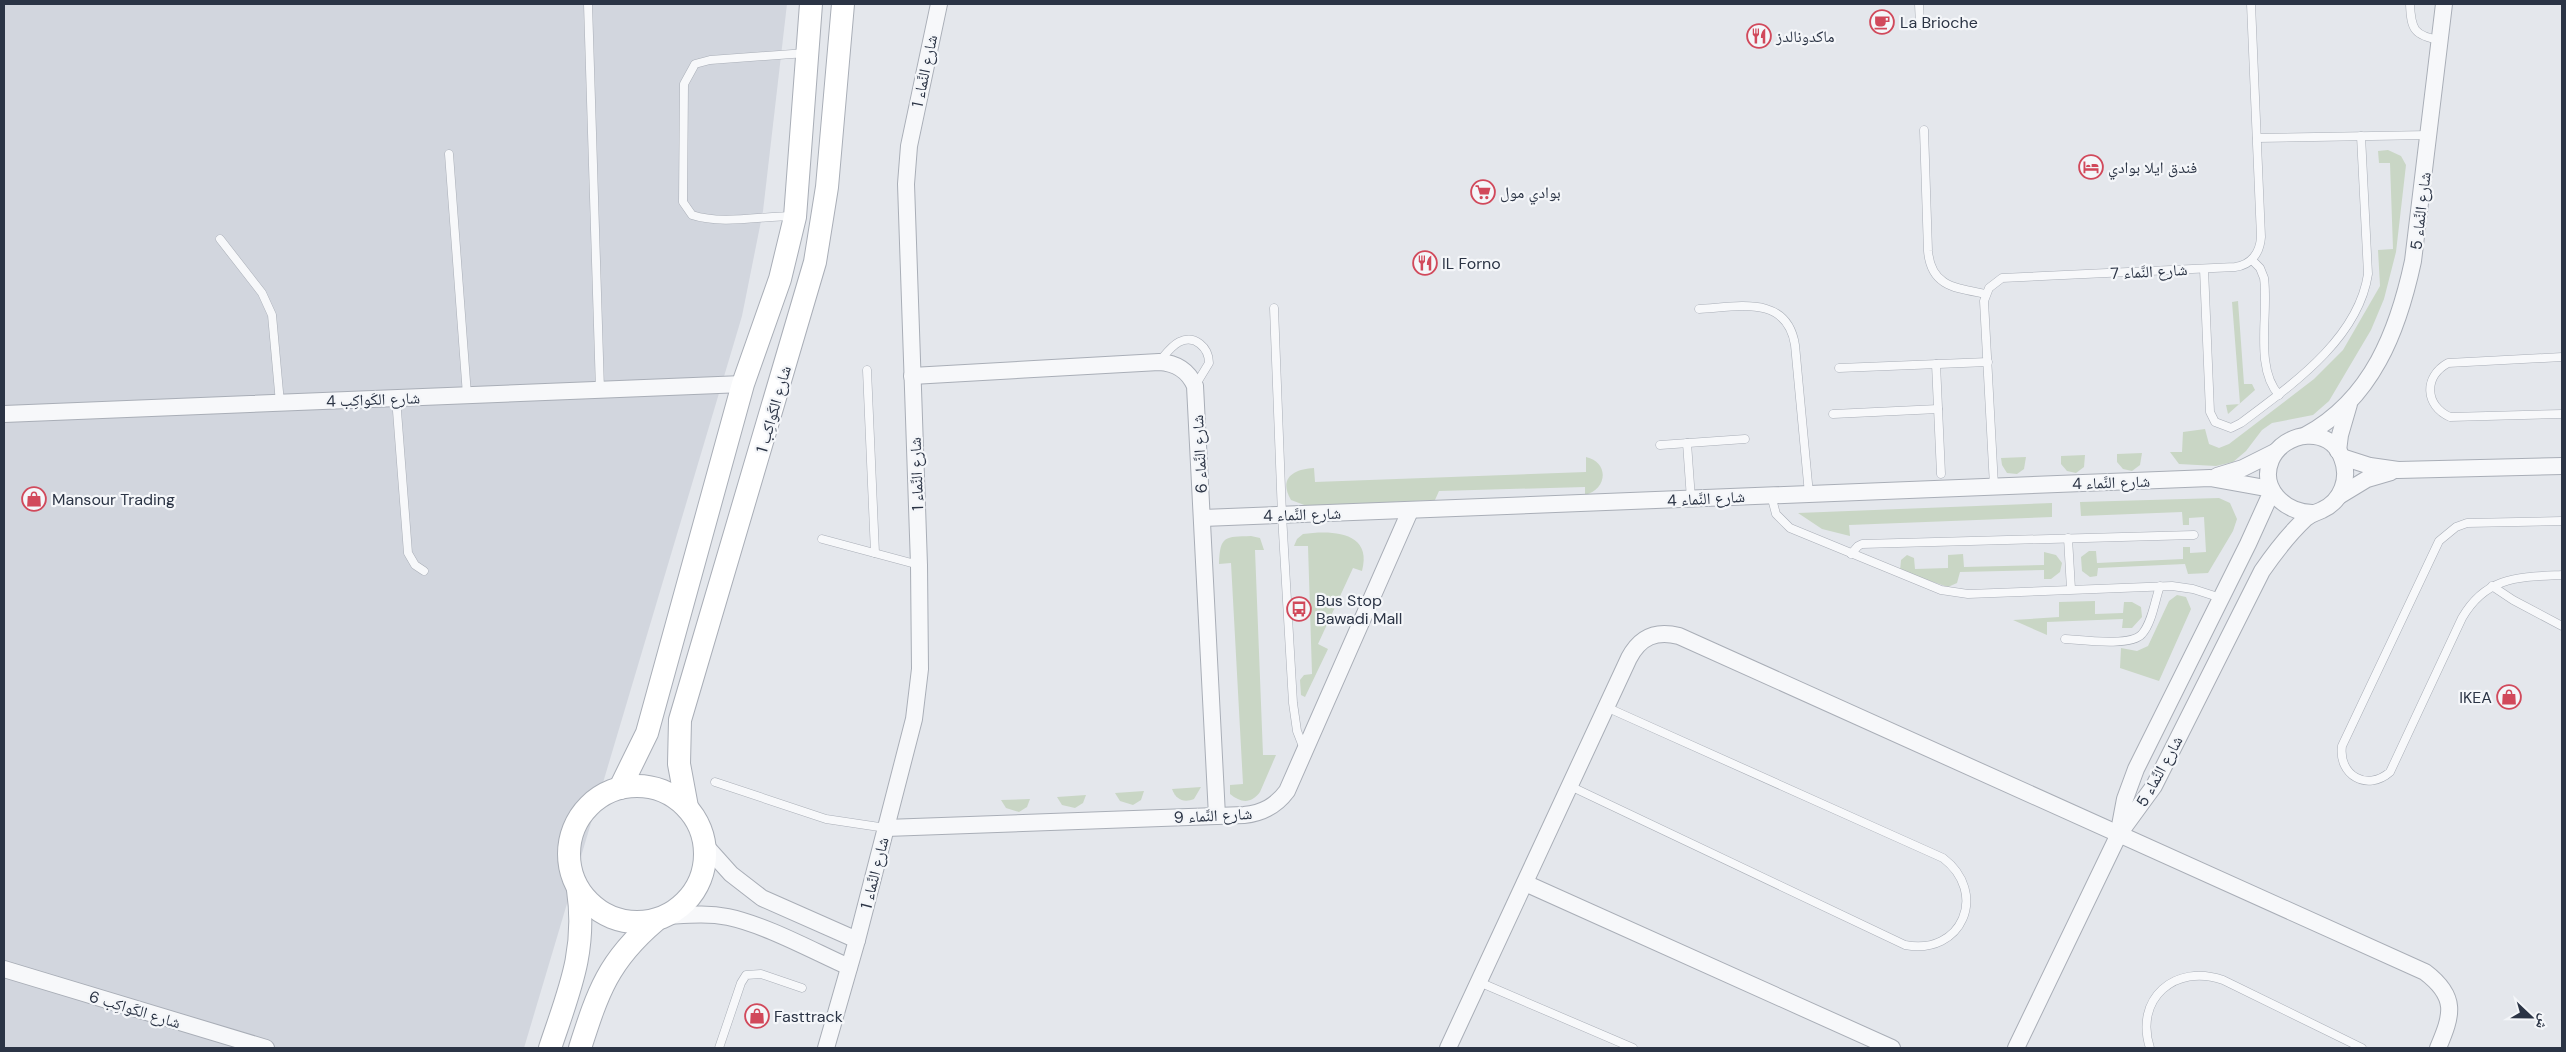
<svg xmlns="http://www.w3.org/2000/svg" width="2566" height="1052" font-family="'DM Sans','Noto Naskh Arabic',sans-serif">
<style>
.built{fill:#d2d6de}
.green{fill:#c9d6c5}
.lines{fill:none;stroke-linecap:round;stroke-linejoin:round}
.lane-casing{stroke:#a9aeb7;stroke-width:9}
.street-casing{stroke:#a9aeb7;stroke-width:18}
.secondary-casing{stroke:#a9aeb7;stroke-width:24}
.lane{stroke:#f7f8fa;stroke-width:8}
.street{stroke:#f7f8fa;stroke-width:16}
.secondary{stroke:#fff;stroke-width:22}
.labels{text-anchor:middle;stroke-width:4.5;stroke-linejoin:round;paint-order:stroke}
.poi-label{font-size:16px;fill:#2b3445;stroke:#f4f6f9;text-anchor:start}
.street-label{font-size:16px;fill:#2b3445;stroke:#f4f6f9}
</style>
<rect width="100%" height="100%" fill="#e4e7ec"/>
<polygon class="built" points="4,4 787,4 763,211 742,316 524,1048 4,1048"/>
<g class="green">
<polygon points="2388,150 2401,156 2406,165 2396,252 2384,299 2371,330 2329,401 2313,415 2272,423 2262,430 2246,451 2233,462 2216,466 2179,464 2170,452 2182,452 2183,432 2205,429 2209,444 2219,448 2229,444 2314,379 2343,350 2380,286 2378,250 2393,249 2390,163 2379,163 2378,151"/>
<polygon points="2238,301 2244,384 2252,384 2255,390 2228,414 2226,405 2240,404 2232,302"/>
<polygon points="2142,453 2140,465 2132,471 2123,469 2117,462 2117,454"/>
<polygon points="2085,455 2084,467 2076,473 2067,471 2061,464 2061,456"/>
<path d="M 1586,457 C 1609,462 1608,489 1585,495 L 1585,487 L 1439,491 L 1435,500 L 1307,506 L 1291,500 C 1278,478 1294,469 1314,468 L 1315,482 L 1586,472 Z"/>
<polygon points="2026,457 2024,469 2017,474 2007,473 2002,465 2001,458"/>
<polygon points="2219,498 2230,503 2237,519 2233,531 2208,573 2188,574 2185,564 2098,568 2097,576 2090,577 2082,571 2081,557 2089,551 2096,551 2097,563 2183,559 2183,547 2190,547 2190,553 2206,552 2204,517 2189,518 2189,525 2183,525 2182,512 2081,516 2080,502"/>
<polygon points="2052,503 2052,517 1849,525 1850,536 1822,529 1798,513"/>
<path d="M 1303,534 C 1331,530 1373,531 1362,571 L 1353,568 L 1318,644 L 1328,649 L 1305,697 L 1301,695 L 1300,680 L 1304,675 L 1312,674 L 1308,546 L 1294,546 L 1297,539 Z"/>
<path d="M 1251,536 L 1260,538 L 1264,550 L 1255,550 L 1263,755 L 1276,755 L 1260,792 C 1251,804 1241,803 1230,794 L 1230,785 L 1243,784 L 1231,563 L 1219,564 C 1220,535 1225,537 1251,536 Z"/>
<polygon points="2044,552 2056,555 2062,563 2060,572 2051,579 2044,579 2044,570 1960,572 1957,583 1948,587 1900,571 1901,560 1907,555 1914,558 1915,569 1948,568 1948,555 1963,554 1964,567 2044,565"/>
<polygon points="2177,595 2186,597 2191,609 2159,681 2120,668 2121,648 2137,651 2148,646 2169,601"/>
<polygon points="2095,601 2095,614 2123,613 2124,602 2132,602 2141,607 2142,617 2132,628 2122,628 2123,619 2047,622 2047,635 2013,620 2059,617 2059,602"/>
<path d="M 1201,787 L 1194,799 C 1184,803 1176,800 1172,789 Z"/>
<polygon points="1144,791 1141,800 1133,805 1120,801 1115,793"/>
<polygon points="1086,795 1083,803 1075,808 1062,805 1057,797"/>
<polygon points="1030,799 1027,807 1019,812 1006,808 1001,800"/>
</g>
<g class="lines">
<g class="lane-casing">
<g id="lane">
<polyline points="588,4 600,390"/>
<polyline points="1919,4 1920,25"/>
<path d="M 2410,4 C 2411,29 2414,36 2440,40"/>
<path d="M 1924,130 L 1928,251 C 1931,287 1956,288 1986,294"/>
<polyline points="2257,138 2429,135"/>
<polyline points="449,154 467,395"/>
<path d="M 794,216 C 761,216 722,225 692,215 L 683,202 L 684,84 L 695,64 L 710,60 L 806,53"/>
<polyline points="220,239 262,293 272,315 280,403"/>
<path d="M 2252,260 L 2260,268 L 2264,278 C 2269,313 2254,368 2279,395"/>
<path d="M 2204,269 L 2210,412 L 2215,422 L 2231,428 L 2241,423 C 2290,386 2358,340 2368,274 L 2361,136"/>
<polyline points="1274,308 1282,515 1293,703 1297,731 1304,749"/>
<path d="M 1699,309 C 1737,307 1787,294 1795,345 L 1809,494"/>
<path d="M 2562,357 L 2448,363 C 2423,377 2425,406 2450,417 L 2562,414"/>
<path d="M 1159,362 C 1165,355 1171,346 1179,342 C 1195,334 1209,348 1209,363 L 1195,386"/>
<polyline points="1936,364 1941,474"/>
<polyline points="1839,368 1988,362"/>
<polyline points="867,370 875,553"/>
<polyline points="396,398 408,553 415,565 424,571"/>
<polyline points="1833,414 1938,409"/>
<polyline points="1687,443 1691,499"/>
<polyline points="1660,445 1745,439"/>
<path d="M 1994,486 L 1984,301 L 1989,288 L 2002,278 L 2235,267 C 2251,265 2260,253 2261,237 L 2251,4"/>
<polyline points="1771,495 1776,514 1790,528 1941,590 1968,594 2172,586 2193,589 2221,598"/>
<path d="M 2562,521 L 2467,523 L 2456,527 L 2439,541 L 2342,746 C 2338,775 2367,792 2390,772 L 2462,618 C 2486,576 2519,577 2562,575"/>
<polyline points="2068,538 2071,589"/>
<polyline points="822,539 919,565"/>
<polyline points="1851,554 1858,546 1862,544 2194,535"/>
<polyline points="2492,586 2513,600 2562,626"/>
<path d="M 2065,639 C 2082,640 2131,647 2142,634 C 2152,623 2155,600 2160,586"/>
<polyline points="715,782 826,819 886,828"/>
<path d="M 1570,786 L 1905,945 C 1962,956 1989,893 1943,858 L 1606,707"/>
<polyline points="1479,982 1633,1048"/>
<polyline points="719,1048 741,983 746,975 761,974 802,988"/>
<path d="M 2150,1048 C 2134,999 2175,963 2223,980 L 2362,1048"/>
</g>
</g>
<g class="street-casing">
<g id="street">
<path d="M 912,376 L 1159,362 C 1176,363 1188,370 1195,386 L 1217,816"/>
<polyline points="4,414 743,384"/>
<path d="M 2306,435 C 2372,399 2398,331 2413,261 L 2444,4"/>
<polyline points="2338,451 2340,435 2349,404"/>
<polyline points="2342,457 2370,466 2398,470 2562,466"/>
<polyline points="2217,476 2243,468 2275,452"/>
<polyline points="2339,496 2367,479 2391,472"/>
<polyline points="1203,518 2210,478 2271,489"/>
<path d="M 886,828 L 1244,815 C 1263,813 1276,806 1287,791 L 1410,511"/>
<polyline points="2119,831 2125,799 2136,769 2248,544 2272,491"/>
<polyline points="705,845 731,874 762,898 857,940"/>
<polyline points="1525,883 1892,1048"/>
<path d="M 667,916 C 687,915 707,913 728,917 C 766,925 813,951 849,967"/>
<polyline points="4,969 266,1048"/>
<polyline points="826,1048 857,940 914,719 920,669 919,565 906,184 909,146 939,4"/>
<path d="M 1448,1048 L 1629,658 C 1640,637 1656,630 1679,636 L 2425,972 C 2458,997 2452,1015 2438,1048"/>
<path d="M 2016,1048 L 2119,834 L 2154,786 L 2262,571 C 2275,552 2289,534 2306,518 C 2312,513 2316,513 2322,510 C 2342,501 2350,478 2342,458 C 2330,425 2284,431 2271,460 C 2259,489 2285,512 2312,513"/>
</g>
</g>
<g class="secondary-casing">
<g id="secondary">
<circle cx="637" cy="854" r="68"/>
<polyline points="620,788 647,733 743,384 780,279 795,217 811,4"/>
<polyline points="687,807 679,764 680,720 815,262 827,187 843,4"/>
<path d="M 550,1048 C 569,991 587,951 578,890"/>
<path d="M 580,1048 C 598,992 608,961 655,921"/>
</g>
</g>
<use href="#lane" class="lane"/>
<use href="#street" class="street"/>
<use href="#secondary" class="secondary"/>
</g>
<defs>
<g id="cafe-ring" transform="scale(1.25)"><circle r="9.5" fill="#f4f6f9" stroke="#d1495b" stroke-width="1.5"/><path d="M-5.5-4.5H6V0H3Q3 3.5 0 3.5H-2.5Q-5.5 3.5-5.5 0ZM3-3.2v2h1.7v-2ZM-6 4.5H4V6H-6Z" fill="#d1495b"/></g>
<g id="restaurant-ring" transform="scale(1.25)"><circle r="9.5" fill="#f4f6f9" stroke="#d1495b" stroke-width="1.5"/><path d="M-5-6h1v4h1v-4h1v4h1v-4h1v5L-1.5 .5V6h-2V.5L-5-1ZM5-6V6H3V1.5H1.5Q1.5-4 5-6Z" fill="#d1495b"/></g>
<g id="hotel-ring" transform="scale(1.25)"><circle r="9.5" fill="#f4f6f9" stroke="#d1495b" stroke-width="1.5"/><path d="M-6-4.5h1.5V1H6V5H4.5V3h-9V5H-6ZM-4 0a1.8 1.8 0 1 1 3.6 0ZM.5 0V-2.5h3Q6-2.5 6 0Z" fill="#d1495b"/></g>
<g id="supermarket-ring" transform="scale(1.25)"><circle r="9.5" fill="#f4f6f9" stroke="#d1495b" stroke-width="1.5"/><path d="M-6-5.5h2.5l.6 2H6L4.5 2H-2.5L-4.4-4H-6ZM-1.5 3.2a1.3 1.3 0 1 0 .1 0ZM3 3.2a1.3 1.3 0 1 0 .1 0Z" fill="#d1495b"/></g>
<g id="shop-ring" transform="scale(1.25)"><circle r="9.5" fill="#f4f6f9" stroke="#d1495b" stroke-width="1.5"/><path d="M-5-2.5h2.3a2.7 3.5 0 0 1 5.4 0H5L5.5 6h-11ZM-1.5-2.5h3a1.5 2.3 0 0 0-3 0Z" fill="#d1495b"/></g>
<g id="bus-ring" transform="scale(1.25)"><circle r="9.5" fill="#f4f6f9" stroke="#d1495b" stroke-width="1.5"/><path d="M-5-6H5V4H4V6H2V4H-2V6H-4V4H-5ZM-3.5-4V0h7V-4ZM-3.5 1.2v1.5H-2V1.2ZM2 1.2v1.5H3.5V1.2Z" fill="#d1495b"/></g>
</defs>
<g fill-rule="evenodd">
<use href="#cafe-ring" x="1882" y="22"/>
<use href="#restaurant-ring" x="1759" y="36"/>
<use href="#hotel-ring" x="2091" y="167"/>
<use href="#supermarket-ring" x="1483" y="192"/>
<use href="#restaurant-ring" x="1425" y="263"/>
<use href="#shop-ring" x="34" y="499"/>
<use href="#bus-ring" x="1299" y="609"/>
<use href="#shop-ring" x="2509" y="697"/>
<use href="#shop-ring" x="757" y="1016"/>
</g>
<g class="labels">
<g class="poi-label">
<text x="1900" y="28">La Brioche</text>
<text x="1776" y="42">ماكدونالدز</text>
<text x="2108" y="173">فندق ايلا بوادي</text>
<text x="1500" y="198">بوادي مول</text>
<text x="1442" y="269">IL Forno</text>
<text x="52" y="505">Mansour Trading</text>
<text x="1316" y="606">Bus Stop<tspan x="1316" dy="18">Bawadi Mall</tspan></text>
<text x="2492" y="703" text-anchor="end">IKEA</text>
<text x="774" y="1022">Fasttrack</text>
</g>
<g class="street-label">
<text transform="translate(924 71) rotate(-78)" y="6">شارع النَّماء 1</text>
<text transform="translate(2420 211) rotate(-83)" y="6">شارع النَّماء 5</text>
<text transform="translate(2149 271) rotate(-3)" y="6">شارع النَّماء 7</text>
<text transform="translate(373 399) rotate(-2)" y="6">شارع الكَواكِب 4</text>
<text transform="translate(773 409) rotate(-74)" y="6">شارع الكَواكِب 1</text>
<text transform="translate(1199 454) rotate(-93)" y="6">شارع النَّماء 6</text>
<text transform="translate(916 474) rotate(-92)" y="6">شارع النَّماء 1</text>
<text transform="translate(2111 482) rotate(-2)" y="6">شارع النَّماء 4</text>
<text transform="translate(1706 498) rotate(-3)" y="6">شارع النَّماء 4</text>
<text transform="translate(1302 514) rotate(-2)" y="6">شارع النَّماء 4</text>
<text transform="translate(2159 771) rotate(-61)" y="6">شارع النَّماء 5</text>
<text transform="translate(1213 815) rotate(-3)" y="6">شارع النَّماء 9</text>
<text transform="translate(874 873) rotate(-76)" y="6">شارع النَّماء 1</text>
<text transform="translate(135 1009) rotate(17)" y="6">شارع الكَواكِب 6</text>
</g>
</g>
<rect width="2566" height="1052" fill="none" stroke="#2b3445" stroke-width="10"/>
<g transform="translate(2531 1017) rotate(112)" stroke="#f4f6f9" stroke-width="4" paint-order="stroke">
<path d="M0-4L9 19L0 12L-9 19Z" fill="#2b3445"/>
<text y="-8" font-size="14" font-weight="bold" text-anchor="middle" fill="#2b3445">ش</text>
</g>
</svg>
